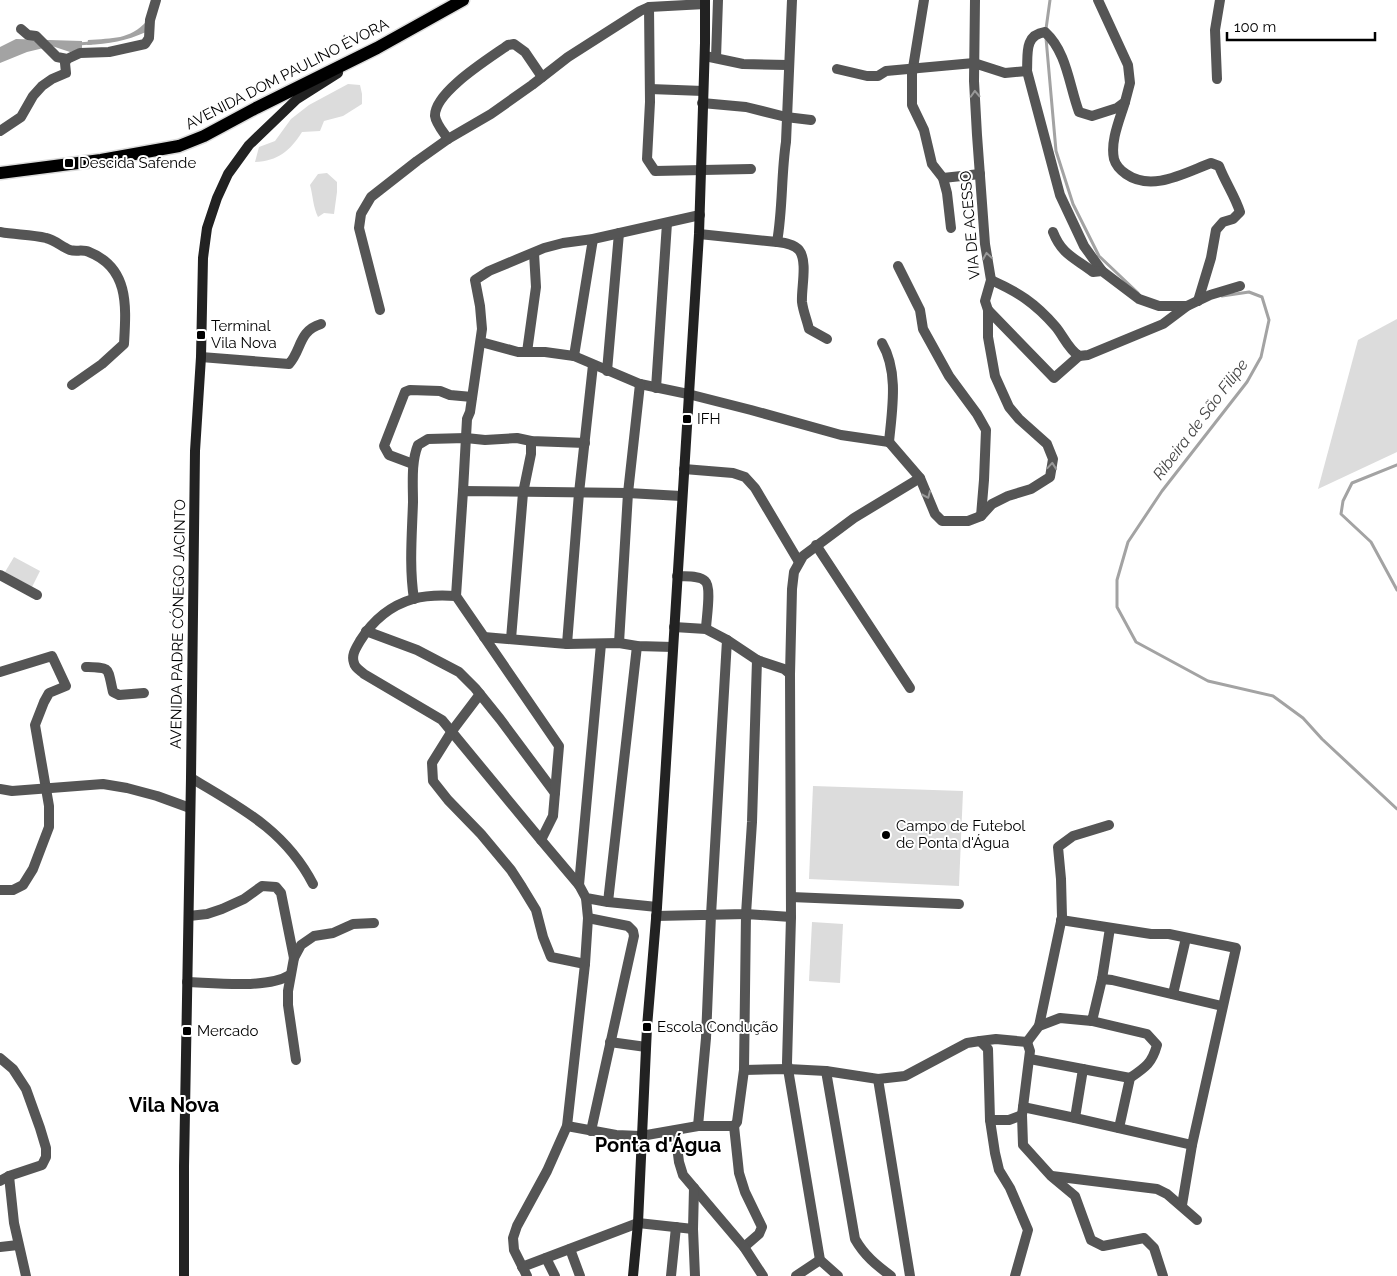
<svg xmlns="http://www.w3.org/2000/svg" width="1397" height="1276" font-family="Raleway,sans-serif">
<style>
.green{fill:#dcdcdc}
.water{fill:#a3a3a3}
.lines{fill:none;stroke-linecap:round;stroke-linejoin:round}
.stream{stroke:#a3a3a3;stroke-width:3}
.primary-casing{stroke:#dbdbdb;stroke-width:15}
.street{stroke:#555;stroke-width:10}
.secondary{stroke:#222;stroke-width:10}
.primary{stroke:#000;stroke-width:12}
.oneway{stroke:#999}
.poi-dot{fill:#000;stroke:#fff;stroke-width:2}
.labels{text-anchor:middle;stroke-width:4;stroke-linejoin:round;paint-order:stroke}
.street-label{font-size:15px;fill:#000;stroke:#fff}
.poi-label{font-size:15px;fill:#000;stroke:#fff;text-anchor:start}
.water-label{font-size:16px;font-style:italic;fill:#444;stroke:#fff}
.district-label{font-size:20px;font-weight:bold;fill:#000;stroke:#fff}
</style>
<rect width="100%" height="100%" fill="#fff"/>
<g class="green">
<path d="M 348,84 L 360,85 L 362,94 L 362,104 L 343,116 L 324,121 L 320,131 L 302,132 C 290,151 278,161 255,162 L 259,147 L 275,141 L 291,119 L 309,105 Z"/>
<path d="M 327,173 L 337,182 L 337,192 L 334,214 L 324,213 L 318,217 C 313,207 313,196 310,185 L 318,174 Z"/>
<polygon points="1397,319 1397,452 1318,489 1358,340"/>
<polygon points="14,557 40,571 32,587 5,572"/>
<polygon points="813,786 963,791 959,886 809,879"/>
<polygon points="812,922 843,924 840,983 809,981"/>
</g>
<g class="water">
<path d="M 147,21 L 146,32 C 126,41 109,44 87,45 L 88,40 C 113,38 129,40 147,21 Z"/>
<polygon points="16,39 82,41 82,50 70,52 52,46 27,52 0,63 0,47"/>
</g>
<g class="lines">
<g class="stream">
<polyline points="1046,29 1050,0"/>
<polyline points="1046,38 1056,151 1073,204 1099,256 1138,293"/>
<polyline points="78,44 91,43"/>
<polyline points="1222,296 1249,292 1262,297 1269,320 1261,357 1247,382 1162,491 1128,542 1117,580 1117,607 1136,642 1208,681 1273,696 1303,718 1322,739 1397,809"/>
<polyline points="1397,465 1352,483 1343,501 1341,514 1371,542 1397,590"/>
</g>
<g class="primary-casing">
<polyline id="primary" points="0,173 101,160 179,146 204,136 256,108 377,48 463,0"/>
</g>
<g class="street">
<polyline points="924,0 912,74 912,105 924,130 932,164 943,178 947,193 951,228"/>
<polyline points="649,7 650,102 647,159 655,171 751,169"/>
<polyline points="21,29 28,35 36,36 57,57 67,59 80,53 109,52 145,44 149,38 150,20 156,0"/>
<polyline points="705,56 743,64 788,65"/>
<polyline points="716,58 718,0"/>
<path d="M 837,69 L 867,76 L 878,76 L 886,71 L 974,63 L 1005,73 L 1027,71 C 1028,54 1024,35 1045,32 C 1067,52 1069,85 1079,112 L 1092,116 L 1117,108 L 1125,102 L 1130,83 L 1128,65 L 1098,0"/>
<polyline points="1027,71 1060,195 1084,246 1102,271"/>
<polyline points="1217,79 1215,30 1220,0"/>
<polyline points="650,89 703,91"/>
<path d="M 1125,102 C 1120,119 1110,141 1114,159 C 1116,166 1120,170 1126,174 C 1152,192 1184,173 1211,163 L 1219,166 C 1225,182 1235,196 1240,212 L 1233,219 L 1223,222 L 1216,230 L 1211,258 L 1198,301"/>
<polyline points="702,103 746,107 786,117 811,120"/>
<polyline points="0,131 21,117 33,96 42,86 52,79 66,73 65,63 67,59"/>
<path d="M 448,139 C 444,133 436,124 435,116 C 434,92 490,58 508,45 L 514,44 L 525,52 L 542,77"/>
<polyline points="943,178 980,174"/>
<path d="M 0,232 C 15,235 31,234 46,238 C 55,240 62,247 70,250 C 76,252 83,249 89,252 C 130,268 126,308 124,344 L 102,364 L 72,385"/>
<path d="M 1053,232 C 1062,255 1075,258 1093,272 L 1102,271 L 1139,299 L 1159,306 L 1187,306"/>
<path d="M 699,234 L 777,242 C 785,243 794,244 799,250 C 808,261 801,289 802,302 C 803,311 807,320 809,329 L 827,339"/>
<path d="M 777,242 C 783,208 781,175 786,142 L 792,0"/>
<polyline points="898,266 920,310 923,329 949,376 977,414 986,430 984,480 981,516"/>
<path d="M 991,280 C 1018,292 1035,303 1055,326 C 1063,335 1068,349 1079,356 L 1088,355 L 1163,324 L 1187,306 L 1210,295 L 1240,286"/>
<polyline points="380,310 359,228 361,214 371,197 417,161 448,139 491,114 532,85 568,57 640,11 649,7 705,4"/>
<polyline points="988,310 1054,378 1079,356"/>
<polyline points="481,342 518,352 545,352 574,356 640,384 688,394 751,410 841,435 889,442"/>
<path d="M 882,343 C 899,372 892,410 889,442"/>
<polyline points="527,352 536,287 534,253"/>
<polyline points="574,356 593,239"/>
<path d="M 201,357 L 289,364 C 302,350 298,331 321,324"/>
<polyline points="593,365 579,493 567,644 619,643 637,646 673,647"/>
<polyline points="607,371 619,233"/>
<polyline points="656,388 667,223"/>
<polyline points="889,442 920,478 935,514 942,521 968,521 981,516 992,504 1008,496 1031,489 1050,477 1053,459 1047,444 1019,419 1009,407 995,376 988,337 988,310 985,301 991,280 985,244 977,135 974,81 975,0"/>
<polyline points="413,464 389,455 384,446 405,392 410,390 440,391 450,395 472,397"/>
<polyline points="684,469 733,473 745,477 755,488 799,562"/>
<polyline points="463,491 467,419 470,412 482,329 480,306 475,280 489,271 544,248 563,243 593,239 700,215"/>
<polyline points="816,545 910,688"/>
<polyline points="0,575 37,595"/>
<path d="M 677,576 C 685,577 699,575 705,581 C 712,587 706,620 706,629"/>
<path d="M 456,596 C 442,595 427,595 413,599 C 389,606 373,620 360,641 C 356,648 351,655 354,663 C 355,668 361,671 364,674 L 442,720 L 541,840"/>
<path d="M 414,599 C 409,567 412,534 413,502 C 413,484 411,462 418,445 L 428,439 L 466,438 L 485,440 L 517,438 L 531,441 L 585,443"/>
<polyline points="674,627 706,629 727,640"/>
<polyline points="366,631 417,650 459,672 475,688 500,719 555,793"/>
<polyline points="484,637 567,644"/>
<polyline points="511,639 523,493 531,454 531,441"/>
<polyline points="619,643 628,493 640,384"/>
<polyline points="757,660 784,669 790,674"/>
<path d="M 86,667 C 112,668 107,667 113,692 L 119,695 L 144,693"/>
<polyline points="0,672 52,656 66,686 49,693 44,702 35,725 49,806 49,827 33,869 23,885 13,890 0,890"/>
<polyline points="480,694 452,731 432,763 433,781 448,800 481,834 511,870 522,887 536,910 543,937 551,957 585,964"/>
<path d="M 191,778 C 241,808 285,830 313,884"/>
<polyline points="0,789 12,791 103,784 127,788 157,796 190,808"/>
<polyline points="579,885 601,644"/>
<polyline points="791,897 959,904"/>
<polyline points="608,902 637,646"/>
<polyline points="657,907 608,902 586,898 579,885 541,840 553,816 559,746 456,596 463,491 628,493 681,496"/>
<polyline points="189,916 207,914 222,909 244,899 262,886 276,887 281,893 294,958"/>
<polyline points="656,916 746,914 752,822 757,660 727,640 711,915 706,1038 698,1126"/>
<polyline points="588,918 628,926 633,931 634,936 591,1131"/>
<polyline points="1102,979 1110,928"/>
<path d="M 187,982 C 215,983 268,989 290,975"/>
<polyline points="1173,994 1186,938"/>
<path d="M 1092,1021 L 1147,1034 L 1157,1045 C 1152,1063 1146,1067 1130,1078 L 1119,1128"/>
<polyline points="1039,1026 1062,917 1061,879 1058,847 1073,836 1109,825"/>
<polyline points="980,1041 996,1039 1027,1042 1030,1051 1022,1115 1023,1145 1051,1176 1075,1196 1091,1240 1103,1246 1144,1238 1154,1248 1163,1276"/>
<polyline points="610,1042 646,1047"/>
<polyline points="1027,1042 1039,1026 1060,1018 1092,1021 1102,979 1112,980 1222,1006"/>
<polyline points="0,1058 13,1069 26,1089 40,1128 46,1148 46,1157 42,1165 9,1176 0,1181"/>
<polyline points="1030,1059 1130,1078"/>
<polyline points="296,1060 288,1005 288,991 294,958 301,945 314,936 333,933 353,924 374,923"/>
<polyline points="744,1070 788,1069 826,1071 878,1079 905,1076 967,1043 980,1041 988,1049 990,1120 995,1153 999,1170 1010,1188 1028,1230 1015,1276"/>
<path d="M 826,1071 L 855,1239 C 864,1255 876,1265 891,1276"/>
<polyline points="878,1079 910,1276"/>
<polyline points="1023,1107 1075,1118 1192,1145 1236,948 1169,934 1151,934 1061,920"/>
<polyline points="1075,1118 1083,1069"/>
<polyline points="990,1120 1009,1120 1022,1115"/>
<polyline points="567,1126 616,1135 641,1136 698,1126 734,1126 737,1122 744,1070 746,914 791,917"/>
<polyline points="734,1126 739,1173 745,1192 762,1227 759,1234 744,1247"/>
<polyline points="675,1131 679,1162 683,1175 744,1247 763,1276"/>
<polyline points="9,1176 14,1223 26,1276"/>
<polyline points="1052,1176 1157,1189 1167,1194 1197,1220"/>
<polyline points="694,1188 693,1229 695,1276"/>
<polyline points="1182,1205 1192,1145"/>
<polyline points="0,1247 18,1245"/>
<polyline points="570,1249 580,1276"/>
<polyline points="546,1258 555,1276"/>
<polyline points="522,1267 638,1223 693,1229"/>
<polyline points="527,1276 514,1250 513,1238 517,1226 547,1171 567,1126 585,964 588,918 586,898"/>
<polyline points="671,1276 676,1227"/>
<polyline points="796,1276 820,1260"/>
<polyline points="838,1276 820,1260 787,1063 791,917 790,674 792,589 794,572 803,556 854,518 920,478"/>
</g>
<g class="secondary">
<polyline points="184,1276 184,1166 191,778 195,451 201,357 203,258 207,228 217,198 228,174 249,145 297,99 338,73"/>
<polyline points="633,1276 638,1223 647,1027 657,907 699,234 705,43 705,0"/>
</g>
<use href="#primary" class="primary"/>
</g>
<defs><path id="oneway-chevron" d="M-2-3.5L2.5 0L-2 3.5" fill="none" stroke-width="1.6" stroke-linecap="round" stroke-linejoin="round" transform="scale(1.25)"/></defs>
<g class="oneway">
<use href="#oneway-chevron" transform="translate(975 94) rotate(-93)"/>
<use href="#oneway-chevron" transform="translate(987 256) rotate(-99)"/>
<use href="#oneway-chevron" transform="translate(1052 466) rotate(-85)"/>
<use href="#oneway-chevron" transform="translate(927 495) rotate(66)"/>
</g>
<g class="poi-dot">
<rect x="64" y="158" width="10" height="10" rx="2.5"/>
<rect x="196" y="330" width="10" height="10" rx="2.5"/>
<rect x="682" y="414" width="10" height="10" rx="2.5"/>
<circle cx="886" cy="835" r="5"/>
<rect x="642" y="1022" width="10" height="10" rx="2.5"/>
<rect x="182" y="1026" width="10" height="10" rx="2.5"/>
</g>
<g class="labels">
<g class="street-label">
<text transform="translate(287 74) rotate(-27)" y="5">AVENIDA DOM PAULINO ÉVORA</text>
<text transform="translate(970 225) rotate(-95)" y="5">VIA DE ACESSO</text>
<text transform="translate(178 624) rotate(-89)" y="5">AVENIDA PADRE CÓNEGO JACINTO</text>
</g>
<g class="poi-label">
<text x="79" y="168">Descida Safende</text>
<text x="211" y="331">Terminal<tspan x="211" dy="17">Vila Nova</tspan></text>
<text x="697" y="424">IFH</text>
<text x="896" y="831">Campo de Futebol<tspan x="896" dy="17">de Ponta d'Água</tspan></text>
<text x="657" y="1032">Escola Condução</text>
<text x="197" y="1036">Mercado</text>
</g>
<g class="water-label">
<text transform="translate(1200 419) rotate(-53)" y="6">Ribeira de São Filipe</text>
</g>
<g class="district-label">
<text x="174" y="1112">Vila Nova</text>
<text x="658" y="1152">Ponta d'Água</text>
</g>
</g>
<path d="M1227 32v8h148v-8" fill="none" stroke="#000000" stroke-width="2.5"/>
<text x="1234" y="32" font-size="15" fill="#000000" stroke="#ffffff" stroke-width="4" paint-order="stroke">100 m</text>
</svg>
